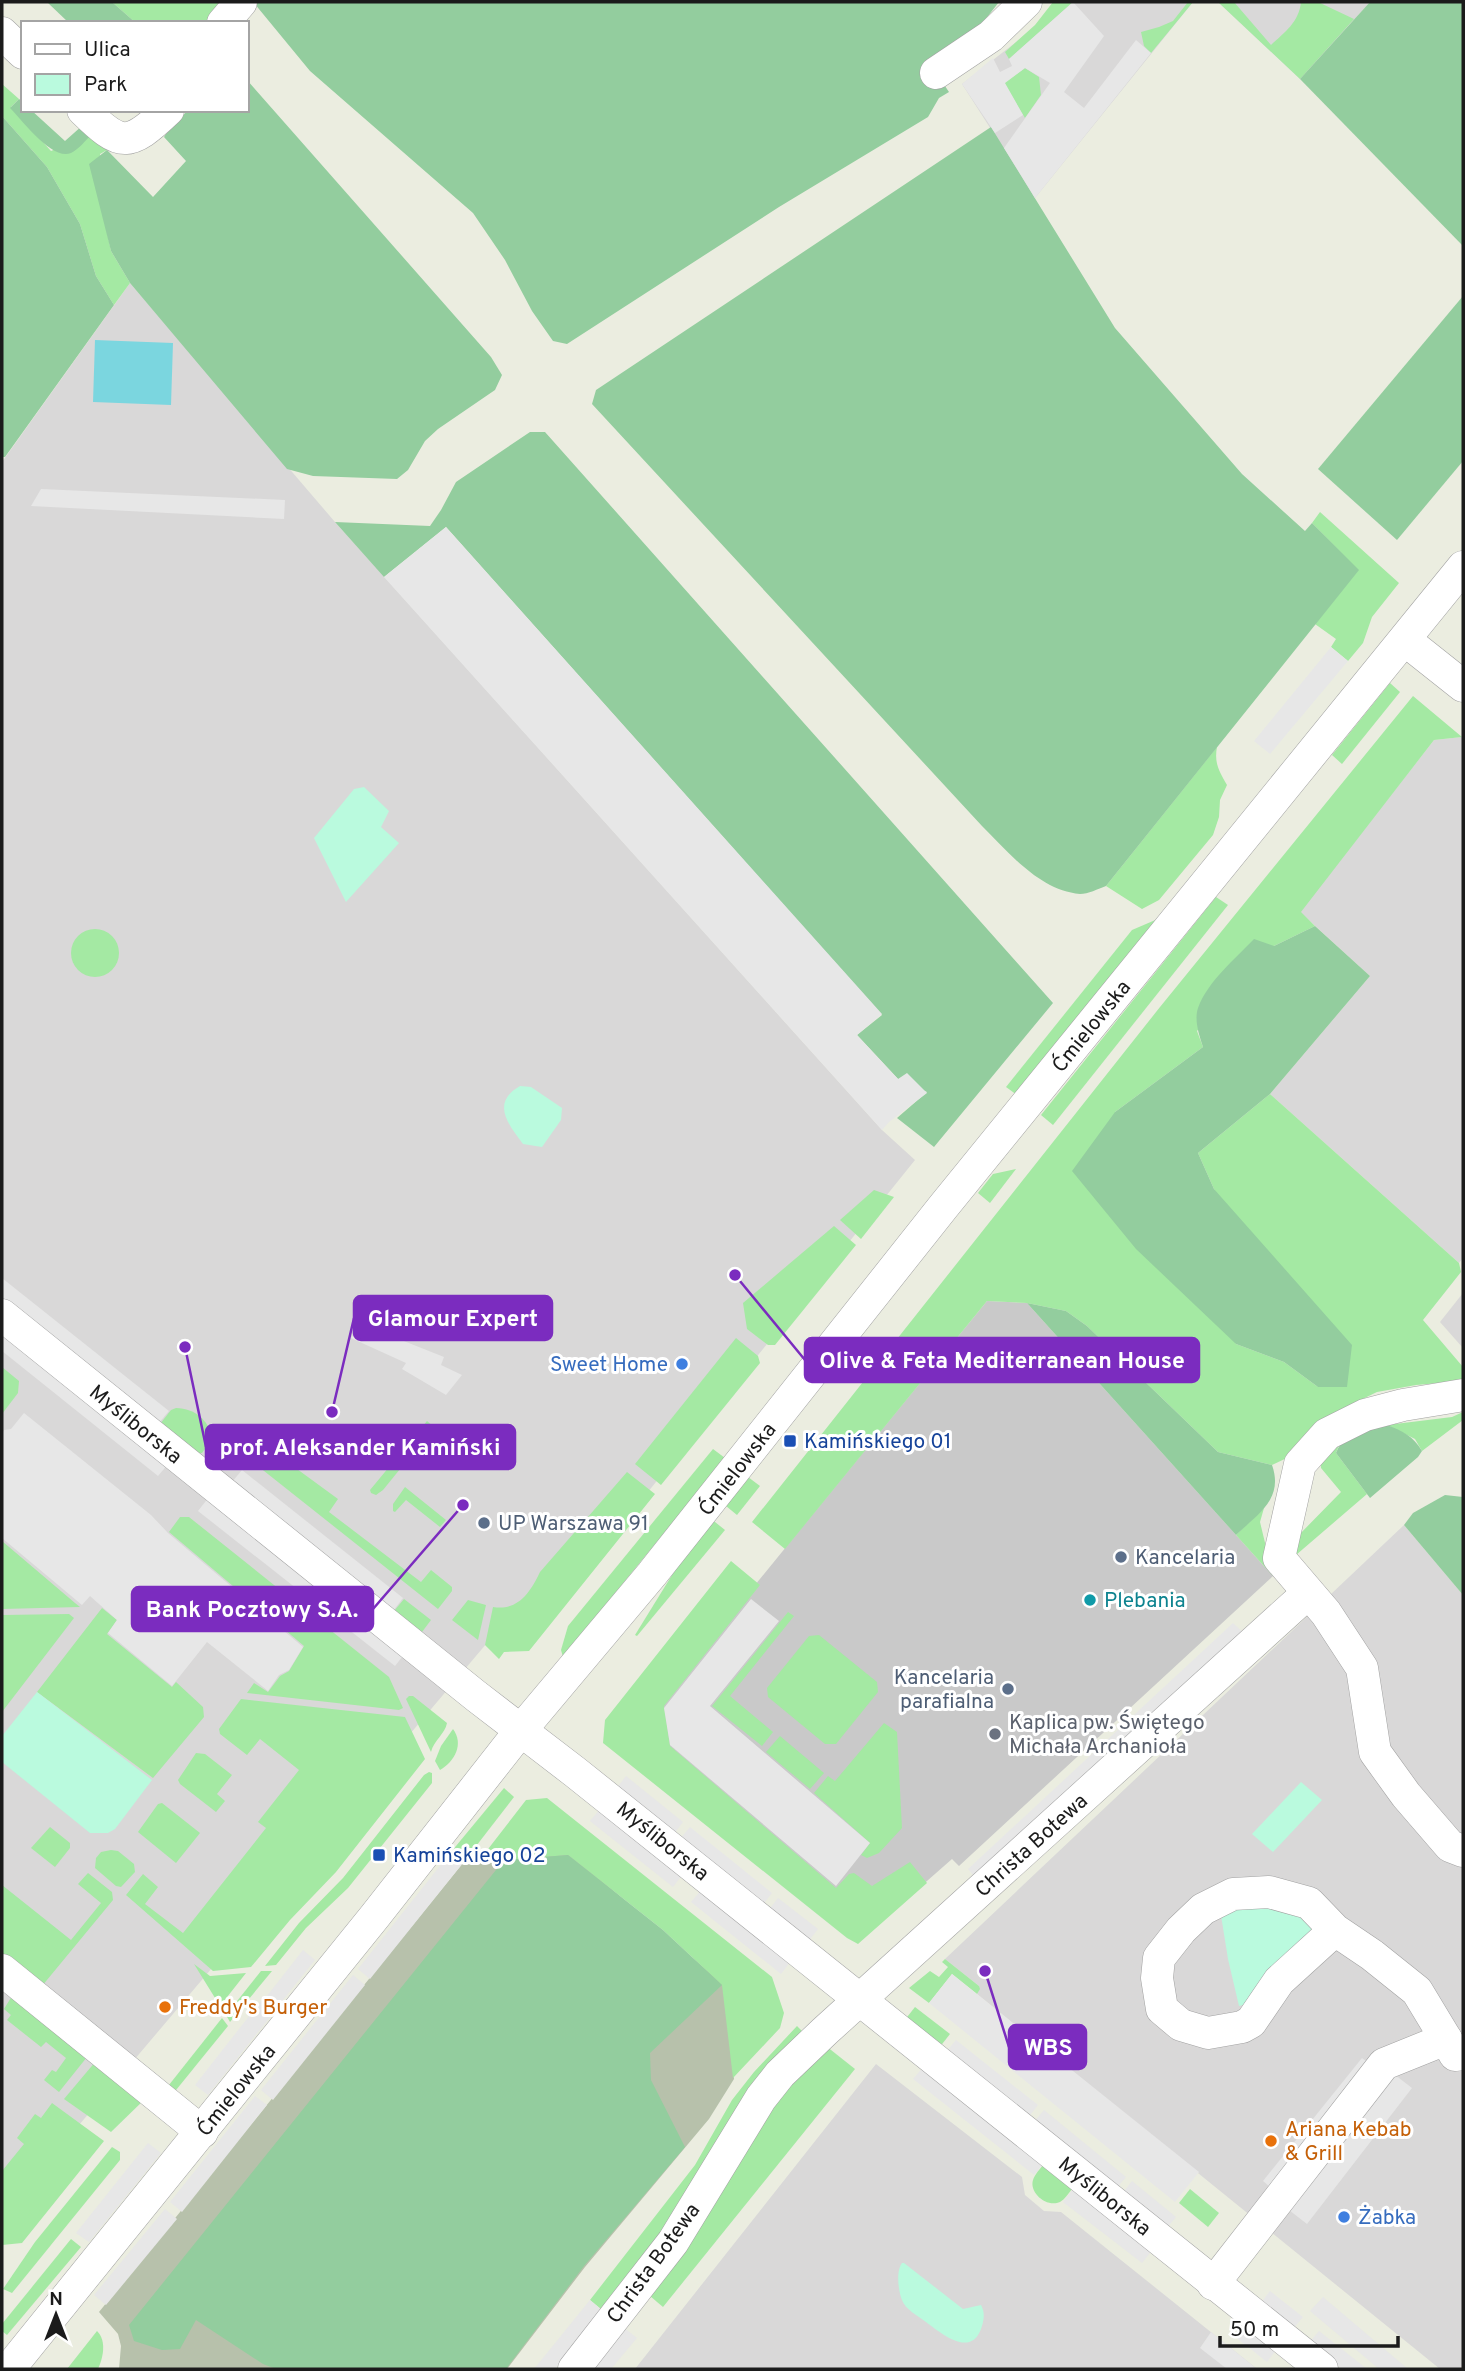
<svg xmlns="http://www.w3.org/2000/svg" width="1465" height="2371" font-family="Overpass,sans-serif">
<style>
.residential{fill:#d9d8d8}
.religious{fill:#c9c9c9}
.construction{fill:#b7c1ab}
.grass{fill:#a4e9a3}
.forest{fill:#93cd9e}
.park{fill:#bafade}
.pitch{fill:#7bd6df}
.parking{fill:#e7e7e7}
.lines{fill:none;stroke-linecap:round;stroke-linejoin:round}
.minor-casing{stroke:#a2a2a2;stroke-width:33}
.minor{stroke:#fff;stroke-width:32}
.shop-dot{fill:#3f7fe0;stroke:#fff;stroke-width:2.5}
.transit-dot{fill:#1a4fb4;stroke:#fff;stroke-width:2.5}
.service-dot{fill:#5c6f8a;stroke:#fff;stroke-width:2.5}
.culture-dot{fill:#0f9aa8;stroke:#fff;stroke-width:2.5}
.worship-dot{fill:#6b7280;stroke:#fff;stroke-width:2.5}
.food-dot{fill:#e8710a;stroke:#fff;stroke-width:2.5}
.labels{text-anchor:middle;stroke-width:6;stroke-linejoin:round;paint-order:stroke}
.street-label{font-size:21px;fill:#1b1b1b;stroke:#fff}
.shop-label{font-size:21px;fill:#366cbe;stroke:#fff;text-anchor:end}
.transit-label{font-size:21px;fill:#164399;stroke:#fff;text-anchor:start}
.service-label{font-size:21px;fill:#4e5e75;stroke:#fff;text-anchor:start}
.culture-label{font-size:21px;fill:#0d838f;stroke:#fff;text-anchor:start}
.worship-label{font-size:21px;fill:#5b616d;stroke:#fff;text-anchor:start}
.food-label{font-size:21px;fill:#c56008;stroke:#fff;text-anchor:start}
.leader{fill:none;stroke:#7b2cbf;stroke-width:2.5}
.callout-dot{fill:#7b2cbf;stroke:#fff;stroke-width:2.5}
.callout{fill:#7b2cbf;stroke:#7b2cbf;stroke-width:2.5}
.callout-label{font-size:23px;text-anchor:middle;font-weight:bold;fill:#fff}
</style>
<rect width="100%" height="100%" fill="#ebede0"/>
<g class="residential">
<polygon points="1057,2 1193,2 1035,198 962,84 1038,25"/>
<polygon points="1218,2 1370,2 1300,79"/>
<polygon points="130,283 335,522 882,1130 915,1160 524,1646 487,1643 2,2216 2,462"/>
<polygon points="1462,737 1463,1258 1459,1263 1270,1094 1370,976 1300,912 1434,740"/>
<polygon points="1463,1293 1463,1348 1440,1322"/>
<polygon points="1404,1525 1463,1595 1463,2369 1440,2369 977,1994 979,1986 945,1959"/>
<polygon points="876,2064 1022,2177 1025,2195 1044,2211 1061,2212 1257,2369 635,2369"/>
</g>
<polygon class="religious" points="987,1301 1027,1303 1273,1576 959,1866 952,1859 869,1932 650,1744 661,1700"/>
<polygon class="construction" points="569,1853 723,1984 734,2079 709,2119 585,2267 507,2369 119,2369 121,2346 118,2334 99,2312 463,1863"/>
<g class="grass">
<polygon points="112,2 229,2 210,23 136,23"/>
<polygon points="1053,2 1073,2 1009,59 1005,52 1035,25"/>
<polygon points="1188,2 1193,2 1151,53 1144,46 1141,32 1159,27 1173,21"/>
<path d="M 1218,2 L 1234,2 L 1271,45 C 1285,32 1299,22 1301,2 L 1318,2 L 1354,19 L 1300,79 Z"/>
<polygon points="1025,68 1039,77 1041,95 1025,118 1004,83"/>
<polygon points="2,84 19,99 11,107 51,151 92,134 107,150 100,154 105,223 111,251 130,283 114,305 96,276 80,224 47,167 2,116"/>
<polygon points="1320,512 1399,583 1372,617 1363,643 1348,661 1331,647 1336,639 1315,624 1358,570 1312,523"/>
<polygon points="1390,683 1400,692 1342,764 1332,755"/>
<polygon points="1413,696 1462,737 1434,740 1301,912 1315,926 1274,946 1197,1031 1203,1047 1115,1112 1236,1344 1284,1362 1318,1387 1214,1189 1198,1153 1270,1094 1459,1263 1461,1272 1423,1320 1463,1367 1463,1381 1416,1385 1377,1392 1346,1407 1323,1421 1289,1457 1272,1465 1218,1452 1087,1326 1066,1311 1027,1303 987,1301 785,1549 752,1522 1160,1007"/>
<path d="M 1217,747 C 1214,763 1219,771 1227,785 L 1220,800 L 1219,817 L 1213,835 L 1159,900 L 1142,909 L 1106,886 Z"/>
<polygon points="1216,897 1228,905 1053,1125 1041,1115"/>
<polygon points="1160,918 1017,1095 1006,1087 1132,930"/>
<circle cx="95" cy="953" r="24"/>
<polygon points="1016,1169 990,1203 978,1193 993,1174"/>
<polygon points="874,1190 894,1197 861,1239 840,1220"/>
<polygon points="834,1226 856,1245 775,1345 768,1345 747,1329 743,1303"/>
<polygon points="736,1338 758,1356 760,1363 661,1485 635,1464"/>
<polygon points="2,1367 19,1381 18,1393 2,1414"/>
<path d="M 176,1408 C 196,1409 207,1419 213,1438 L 202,1453 L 196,1453 L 160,1424 L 171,1410 Z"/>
<polygon points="1463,1412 1463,1420 1422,1451 1415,1439 1387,1425 1452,1417"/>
<polygon points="427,1421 436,1429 422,1442 383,1490 376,1495 371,1493 370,1490 375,1484"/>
<polygon points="241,1438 256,1439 338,1499 329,1512 421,1582 431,1570 452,1587 452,1591 438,1609 234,1447"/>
<polygon points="1340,1443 1336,1453 1367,1494 1296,1555 1293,1547 1296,1538 1341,1492 1321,1468 1320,1453"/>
<polygon points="713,1449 725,1458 563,1657 561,1650 568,1626"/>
<path d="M 627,1472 L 655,1494 L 529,1651 L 504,1652 L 499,1659 L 485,1645 L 493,1607 C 518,1611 530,1593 540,1572 Z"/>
<polygon points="748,1477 760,1486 737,1515 726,1506"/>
<polygon points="405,1487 446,1520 440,1527 406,1500 395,1512 393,1511 393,1504"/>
<polygon points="1264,1508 1260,1522 1273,1576 1236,1535"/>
<polygon points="180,1517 189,1517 389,1677 403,1708 399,1710 247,1693 254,1683 268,1692 280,1676 289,1671 304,1646 169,1532"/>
<polygon points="711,1522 715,1522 725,1530 637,1636 635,1635 677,1567"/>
<polygon points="2,1541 75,1603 80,1607 2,1609"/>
<polygon points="731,1561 760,1585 664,1706 670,1746 836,1888 849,1874 854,1873 872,1886 910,1862 927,1883 858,1944 847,1938 603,1743 605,1720"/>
<polygon points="404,1599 431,1620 422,1632 394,1611"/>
<polygon points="468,1600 486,1605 478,1640 452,1620"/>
<polygon points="102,1608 117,1620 107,1634 172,1687 176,1682 203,1707 204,1717 153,1778 37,1692"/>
<polygon points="788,1612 794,1616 730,1696 773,1732 762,1746 712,1706"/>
<polygon points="69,1614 74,1618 2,1712 2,1615"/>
<polygon points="819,1635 877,1682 878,1692 836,1744 825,1744 768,1697 767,1688 809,1636"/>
<path d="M 409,1696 L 413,1696 L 447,1723 C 445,1734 434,1740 431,1752 L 406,1699 Z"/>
<polygon points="241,1699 405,1717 425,1759 336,1872 290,1920 251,1967 213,1971 126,1895 143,1874 158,1887 145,1904 183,1933 266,1828 258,1822 299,1770 260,1739 247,1755 220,1734 219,1729"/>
<polygon points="884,1723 897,1732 902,1828 879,1853 867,1858 861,1855 870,1843 814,1793 828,1776 835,1781"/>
<path d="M 453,1729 C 464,1744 455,1761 440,1770 L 435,1761 L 441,1746 Z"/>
<polygon points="780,1736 824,1773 810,1789 766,1752"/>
<polygon points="196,1753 205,1754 232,1775 217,1794 225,1801 216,1812 180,1784 178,1780"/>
<polygon points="429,1772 432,1773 432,1783 348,1888 306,1928 276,1965 265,1966 299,1923 343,1878 424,1775"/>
<polygon points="504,1788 514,1797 463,1863 451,1852"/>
<polygon points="547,1798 772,1977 784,2013 780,2028 733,2078 722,1985 663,1930 568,1855 478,1862 526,1800"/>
<polygon points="162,1803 200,1833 176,1863 138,1832 158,1804"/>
<polygon points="50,1827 70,1843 70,1848 55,1867 31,1848"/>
<polygon points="111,1850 118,1851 134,1864 135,1872 121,1887 116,1886 95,1868 96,1858 101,1852"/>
<polygon points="88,1873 112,1892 113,1900 42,1986 2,1959 2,1885 71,1940 101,1903 78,1884"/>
<polygon points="945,1959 979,1986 980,1989 977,1994 952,1974 929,2003 909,1988 930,1971 939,1977 948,1967 942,1962"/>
<polygon points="194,1964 210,1976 246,1973 220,2006"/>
<polygon points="261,1971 272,1971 230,2022 226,2015"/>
<polygon points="12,1996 87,2057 59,2092 44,2080 52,2070 56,2072 66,2058 46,2042 41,2047 7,2020 11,2015 4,2009"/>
<polygon points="915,2007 950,2034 939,2048 904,2021"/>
<polygon points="222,2018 228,2026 172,2095 165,2090"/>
<polygon points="797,2026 803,2032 675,2216 602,2310 590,2300 695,2165 732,2100 754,2072"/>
<polygon points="826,2046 855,2069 663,2307 650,2296 776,2094"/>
<polygon points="96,2061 147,2097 111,2132 64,2099"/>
<polygon points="52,2103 104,2141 22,2243 2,2245 2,2171 24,2144 17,2138 35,2114 41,2118"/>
<polygon points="112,2147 120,2152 120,2160 12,2293 3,2289 35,2242"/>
<path d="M 1043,2165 L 1072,2189 C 1068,2194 1065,2199 1060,2202 C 1047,2208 1029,2193 1033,2180 C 1035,2174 1040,2169 1043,2165 Z"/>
<polygon points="1190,2189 1219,2213 1208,2227 1179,2203"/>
<polygon points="71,2239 81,2247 7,2335 2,2331 2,2324"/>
<path d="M 97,2331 C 107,2341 103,2358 98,2369 L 67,2369 Z"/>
</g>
<g class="forest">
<polygon points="47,2 112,2 136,23 69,23"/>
<polygon points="256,2 999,2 977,30 928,61 949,92 939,98 928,117 779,207 567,344 553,341 532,311 505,260 473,213 310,71 254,3"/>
<polygon points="1370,2 1463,2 1463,246 1300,79"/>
<polygon points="247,80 491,357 502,375 495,390 438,429 425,441 408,470 397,479 313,476 287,469 130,283 111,251 89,164 107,150 153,197 186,161 164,137 166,134 188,110 247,110"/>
<path d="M 19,99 L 23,102 L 23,110 L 31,110 L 65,141 L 83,125 L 92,134 C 86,140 78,150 71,153 C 52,161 22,120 10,108 Z"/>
<polygon points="2,116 47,167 80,224 96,276 114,305 5,457 2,457"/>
<path d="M 991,127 L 1115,328 L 1242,474 L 1305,531 L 1312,523 L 1359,570 L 1106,886 C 1098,889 1088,894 1080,894 C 1040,891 1008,852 982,826 L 592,404 L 596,390 Z"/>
<polygon points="1463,296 1463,461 1397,540 1318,469"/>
<polygon points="530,432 545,432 1053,1003 934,1147 897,1118 927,1092 899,1080 857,1035 882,1015 446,527 384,577 335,522 430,526 441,510 456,482"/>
<path d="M 1315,926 L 1370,976 L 1270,1094 L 1198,1153 L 1214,1189 L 1352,1345 L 1347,1387 L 1318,1387 L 1284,1362 L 1236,1344 L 1136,1249 L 1072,1171 L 1115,1112 L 1203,1047 C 1199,1035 1194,1020 1198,1008 C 1208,981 1235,959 1254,939 L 1274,946 Z"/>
<path d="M 1027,1303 L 1066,1311 L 1087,1326 L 1218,1452 L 1272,1465 C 1284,1499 1258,1514 1236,1535 Z"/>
<path d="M 1387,1425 C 1403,1431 1413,1436 1422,1451 L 1418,1457 L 1370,1498 L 1336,1453 C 1348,1426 1361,1429 1387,1425 Z"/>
<polygon points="1445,1495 1463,1497 1463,1595 1404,1525 1413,1513"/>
<polygon points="568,1855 663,1930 722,1985 650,2053 651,2080 685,2147 584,2266 506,2369 276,2369 263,2364 196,2320 180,2349 162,2350 134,2341 129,2325 504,1860"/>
</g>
<g class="park">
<polygon points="364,787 389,811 381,827 399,843 346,902 314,838 354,789"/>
<path d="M 520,1086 L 531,1087 L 562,1108 L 561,1120 L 542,1147 L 523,1144 C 509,1125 490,1103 520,1086 Z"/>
<polygon points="37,1692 152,1780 115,1829 108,1833 90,1833 2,1762 2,1736"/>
<polygon points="1301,1782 1322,1800 1273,1852 1252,1834"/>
<polygon points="1279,1902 1322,1931 1251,2003 1239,2006 1228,1959 1220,1909"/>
<path d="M 902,2263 L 904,2263 L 963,2309 L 981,2305 C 985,2312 984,2319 982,2326 C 972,2360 941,2333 926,2322 C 918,2316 905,2309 902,2300 C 898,2290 896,2271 902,2263 Z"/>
</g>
<polygon class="pitch" points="95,340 173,343 171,405 93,402"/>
<g class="parking">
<polygon points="1073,2 1104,36 1064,92 1084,108 1136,40 1151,53 1035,198 1004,148 1050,83 1025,68 1005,83 1023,115 995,133 962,84 993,58 1000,72 1012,66 1009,59"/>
<polygon points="41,489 285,500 284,519 31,506"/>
<polygon points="446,527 882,1014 857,1035 898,1079 907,1073 927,1093 889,1122 882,1130 384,577"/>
<polygon points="1331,647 1348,661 1270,754 1254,741"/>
<polygon points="2,1278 169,1411 158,1424 2,1299"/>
<polygon points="361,1324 444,1357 441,1365 462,1375 446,1395 402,1369 406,1363 351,1338"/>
<polygon points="2,1330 169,1463 158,1476 2,1351"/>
<polygon points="24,1413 151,1515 168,1533 303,1647 289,1670 279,1675 268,1691 207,1642 172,1686 108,1633 117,1620 90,1596 82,1605 2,1538 2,1434 4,1430 11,1429"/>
<polygon points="242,1470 403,1598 393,1611 232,1482"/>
<polygon points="209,1497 406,1652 395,1666 198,1511"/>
<polygon points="751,1599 779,1621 710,1706 870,1843 836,1886 670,1745 664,1708"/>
<polygon points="1233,1623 1246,1635 979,1882 968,1869"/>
<polygon points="626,1776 683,1822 673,1835 616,1789"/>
<polygon points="601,1808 683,1874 673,1887 590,1821"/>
<polygon points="690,1827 772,1893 762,1906 679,1840"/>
<polygon points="451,1852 463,1863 370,1979 358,1969"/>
<polygon points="702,1889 791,1961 781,1974 691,1902"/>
<polygon points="778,1898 818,1929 808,1942 768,1911"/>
<polygon points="303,1950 315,1960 279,2005 267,1996"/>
<polygon points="952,1974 1199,2172 1175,2202 929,2003"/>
<polygon points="353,1975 365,1985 273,2100 261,2090"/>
<polygon points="261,2001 275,2011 208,2095 195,2085"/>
<polygon points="956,2040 1038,2105 1027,2119 945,2053"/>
<polygon points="1362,2058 1377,2069 1277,2193 1263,2181"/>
<polygon points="924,2066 1045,2162 1034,2175 913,2079"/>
<polygon points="1390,2071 1412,2088 1307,2224 1285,2207"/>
<polygon points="255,2096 267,2105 182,2212 170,2202"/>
<polygon points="1044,2110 1126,2177 1116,2189 1033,2123"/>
<polygon points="148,2143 161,2153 89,2242 76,2233"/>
<polygon points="1132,2181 1176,2217 1166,2229 1122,2194"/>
<polygon points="1074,2188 1153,2249 1142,2263 1063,2202"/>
<polygon points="165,2209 177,2219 106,2305 94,2295"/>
<polygon points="1270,2291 1303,2317 1293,2329 1260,2304"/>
<polygon points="1323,2297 1408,2369 1379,2369 1310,2311"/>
<polygon points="590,2300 602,2310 555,2369 534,2369"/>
<polygon points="1244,2323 1277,2349 1267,2362 1234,2336"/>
<polygon points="623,2327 637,2338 611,2369 589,2369"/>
<polygon points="1319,2331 1367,2369 1342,2369 1309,2343"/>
<polygon points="1211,2332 1257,2369 1227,2369 1200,2348"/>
</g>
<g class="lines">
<g class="minor-casing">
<g id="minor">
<polyline points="223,23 241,2"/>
<polyline points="2,33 23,53"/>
<polyline points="936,73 991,36 1026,2"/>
<path d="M 83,110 C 121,147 128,148 168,110"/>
<polyline points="1405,640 1463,686"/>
<polyline points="2,1315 476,1696 575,1772 1322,2369"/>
<polyline points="1463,1395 1403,1405 1365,1415 1327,1434 1300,1464 1279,1558 1326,1613 1362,1668 1375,1752 1406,1795 1450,1846 1463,1851"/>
<polyline points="1335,1930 1279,1981 1251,2022 1242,2027 1208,2033 1181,2025 1162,2009 1157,1978 1159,1958 1181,1930 1203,1909 1233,1894 1269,1892 1309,1903 1335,1930 1372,1955 1417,1991 1446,2039"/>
<polyline points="2,1970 202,2132"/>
<polyline points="1213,2284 1384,2064 1446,2039 1455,2055 1463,2054"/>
<polyline points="9,2369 375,1916 521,1730 652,1574 943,1207 1463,567"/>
<polyline points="574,2369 673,2242 761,2098 780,2074 825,2031 1308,1593"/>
</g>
</g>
<use href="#minor" class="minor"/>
</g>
<g class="shop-dot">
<circle cx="682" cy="1364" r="7"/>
<circle cx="1344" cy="2217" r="7"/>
</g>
<g class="transit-dot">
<rect x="783" y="1434" width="14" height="14" rx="3.5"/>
<rect x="372" y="1848" width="14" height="14" rx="3.5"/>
</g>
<g class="service-dot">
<circle cx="484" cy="1523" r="7"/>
<circle cx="1121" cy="1557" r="7"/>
<circle cx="1008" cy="1689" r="7"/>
</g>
<circle class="culture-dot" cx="1090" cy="1600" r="7"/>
<circle class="worship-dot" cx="995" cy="1734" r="7"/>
<g class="food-dot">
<circle cx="165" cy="2007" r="7"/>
<circle cx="1271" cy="2141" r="7"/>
</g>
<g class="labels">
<g class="street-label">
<text transform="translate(1091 1026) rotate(-51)" y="7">Ćmielowska</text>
<text transform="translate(136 1424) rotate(39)" y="7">Myśliborska</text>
<text transform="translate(737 1469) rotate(-52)" y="7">Ćmielowska</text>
<text transform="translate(663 1841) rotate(39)" y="7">Myśliborska</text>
<text transform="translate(1031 1845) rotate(-42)" y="7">Christa Botewa</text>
<text transform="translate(236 2090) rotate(-51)" y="7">Ćmielowska</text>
<text transform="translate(1105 2196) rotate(39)" y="7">Myśliborska</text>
<text transform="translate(653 2263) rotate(-54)" y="7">Christa Botewa</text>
</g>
<g class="shop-label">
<text x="668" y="1371">Sweet Home</text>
<text x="1358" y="2224" text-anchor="start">Żabka</text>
</g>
<g class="transit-label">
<text x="804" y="1448">Kamińskiego 01</text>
<text x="393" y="1862">Kamińskiego 02</text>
</g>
<g class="service-label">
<text x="498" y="1530">UP Warszawa 91</text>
<text x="1135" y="1564">Kancelaria</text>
<text x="994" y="1684" text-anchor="end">Kancelaria<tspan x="994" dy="24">parafialna</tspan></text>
</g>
<g class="culture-label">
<text x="1104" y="1607">Plebania</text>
</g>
<g class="worship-label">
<text x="1009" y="1729">Kaplica pw. Świętego<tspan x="1009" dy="24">Michała Archanioła</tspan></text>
</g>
<g class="food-label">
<text x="179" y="2014">Freddy's Burger</text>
<text x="1285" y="2136">Ariana Kebab<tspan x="1285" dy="24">&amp; Grill</tspan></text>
</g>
</g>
<path class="leader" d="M332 1412L354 1318M735 1275L805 1360M185 1347L206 1447M463 1505L373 1609M985 1971L1009 2047"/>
<g class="callout-dot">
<circle cx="332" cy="1412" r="7"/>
<circle cx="735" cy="1275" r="7"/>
<circle cx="185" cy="1347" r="7"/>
<circle cx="463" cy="1505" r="7"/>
<circle cx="985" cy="1971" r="7"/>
</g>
<g class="callout">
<rect x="354" y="1296" width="198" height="44" rx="7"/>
<rect x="805" y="1338" width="394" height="44" rx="7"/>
<rect x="206" y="1425" width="309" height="44" rx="7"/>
<rect x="132" y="1587" width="241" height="44" rx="7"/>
<rect x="1009" y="2025" width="77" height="44" rx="7"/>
</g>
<g class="callout-label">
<text x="453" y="1326">Glamour Expert</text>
<text x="1002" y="1368">Olive &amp; Feta Mediterranean House</text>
<text x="360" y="1455">prof. Aleksander Kamiński</text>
<text x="252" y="1617">Bank Pocztowy S.A.</text>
<text x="1048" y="2055">WBS</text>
</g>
<rect width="1465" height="2371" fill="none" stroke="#1b1b1b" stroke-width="7"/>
<rect x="21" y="21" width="228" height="91" fill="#ffffff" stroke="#a4a4a4" stroke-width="2"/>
<rect x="35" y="44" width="35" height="10" fill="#ffffff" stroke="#a4a4a4" stroke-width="2"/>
<text x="84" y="56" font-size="21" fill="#1b1b1b">Ulica</text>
<rect x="35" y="74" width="35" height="21" fill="#bafade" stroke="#a4a4a4" stroke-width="2"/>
<text x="84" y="91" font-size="21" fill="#1b1b1b">Park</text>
<g transform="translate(56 2315)" stroke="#ffffff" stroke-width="5" paint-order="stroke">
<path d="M0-5L12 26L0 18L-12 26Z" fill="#1b1b1b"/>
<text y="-10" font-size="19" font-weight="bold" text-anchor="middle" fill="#1b1b1b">N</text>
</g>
<path d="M1220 2336v10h178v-10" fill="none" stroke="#1b1b1b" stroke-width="3.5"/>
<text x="1230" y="2336" font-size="21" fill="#1b1b1b" stroke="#ffffff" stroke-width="5" paint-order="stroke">50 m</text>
</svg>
